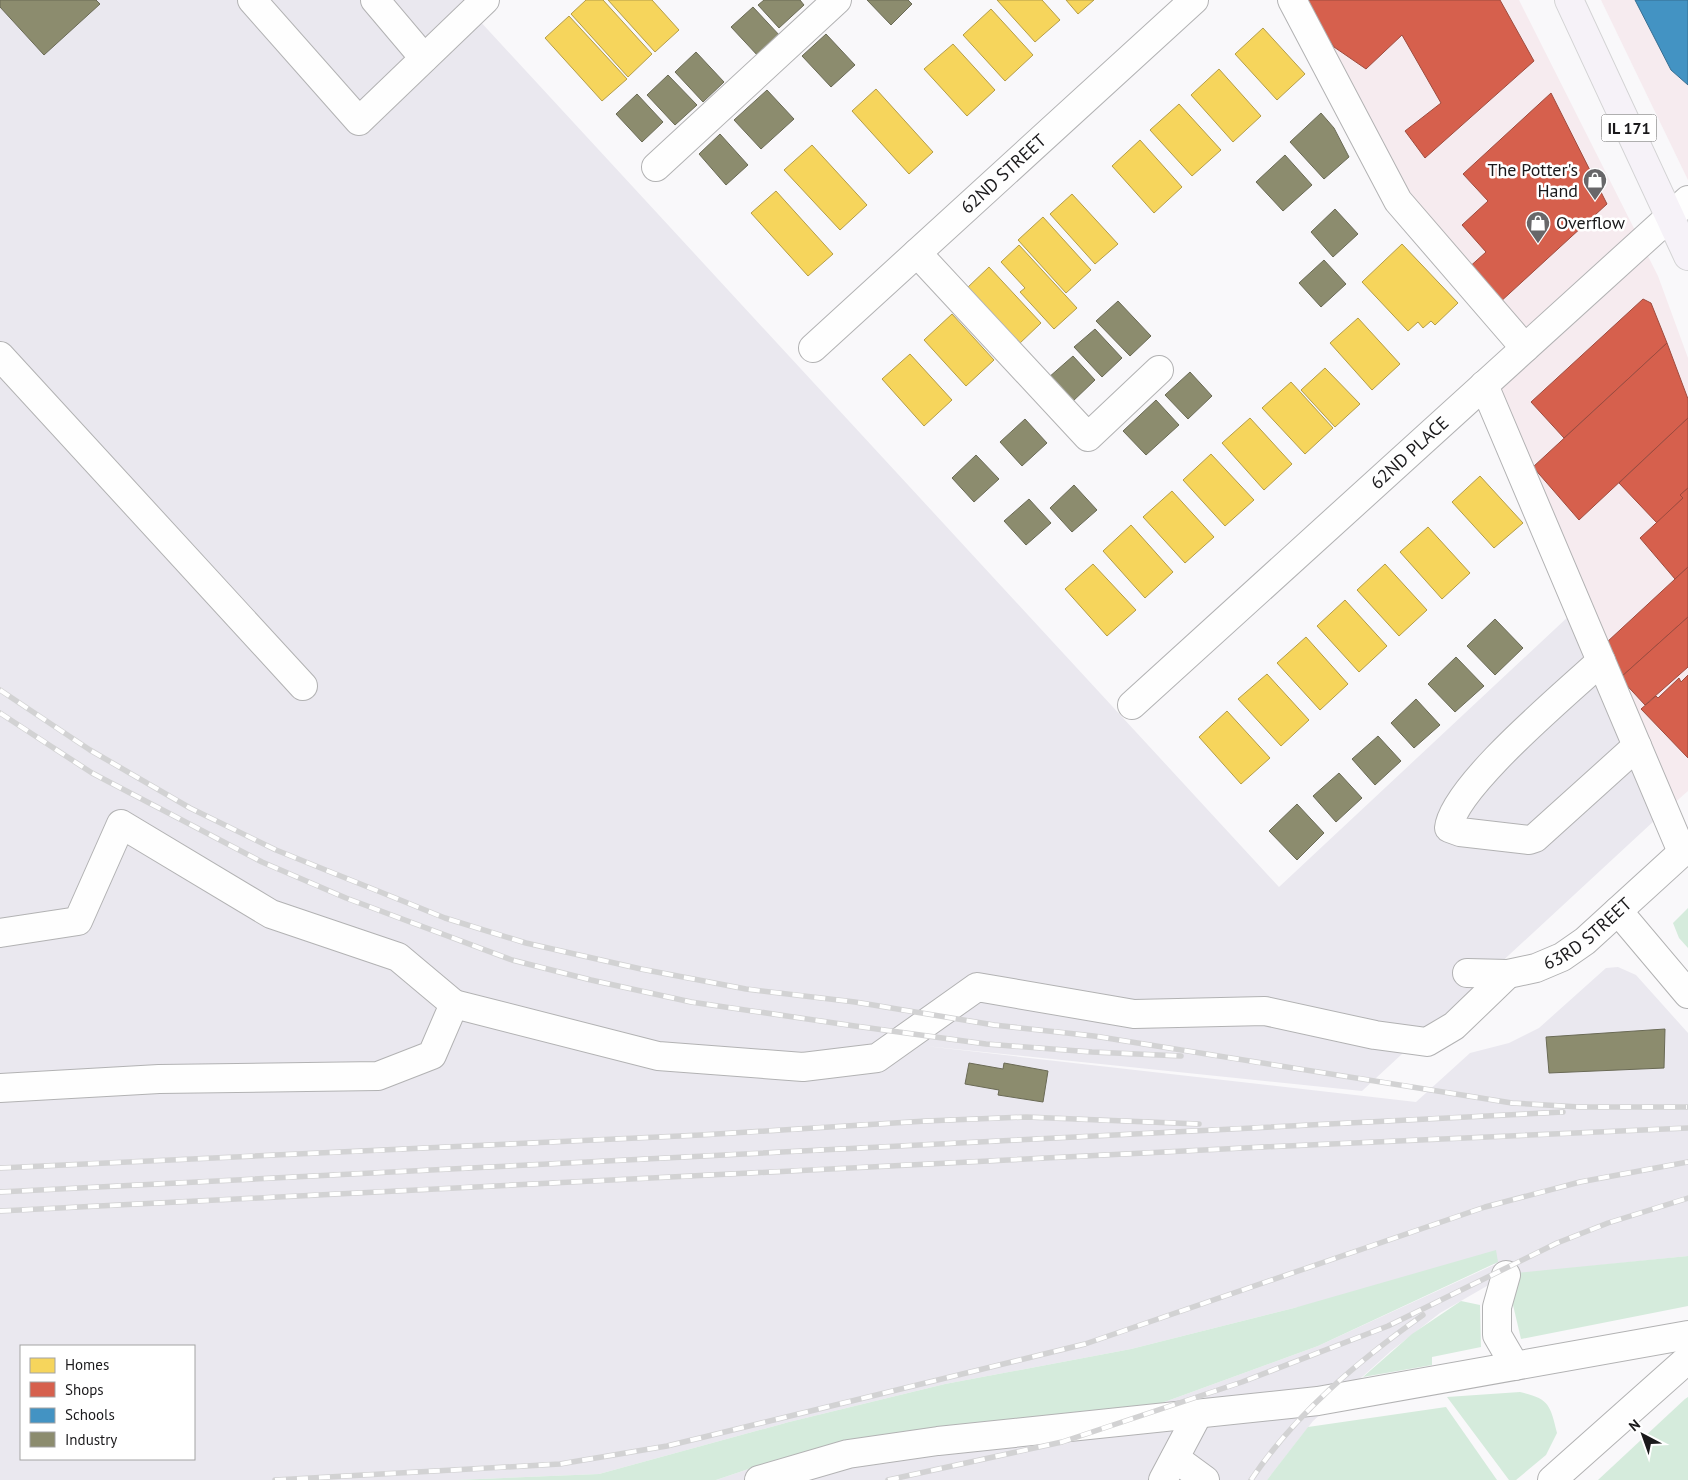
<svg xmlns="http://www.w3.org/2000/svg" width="1688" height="1480" font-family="'PT Sans',sans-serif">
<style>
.commercial{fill:#f6ebef}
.built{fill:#eae8ef;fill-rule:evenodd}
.green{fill:#d5ebdc}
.homes{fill:#f6d55c;stroke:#b49d48}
.shops{fill:#d6604d;stroke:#9e4b3e}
.schools{fill:#4393c3;stroke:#376e91}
.industry{fill:#8c8c6e;stroke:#6a6a55}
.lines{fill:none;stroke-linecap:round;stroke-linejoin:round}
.minor-casing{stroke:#b2b2b3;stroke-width:30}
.major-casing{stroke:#d3d3d4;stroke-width:30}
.minor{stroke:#fefefe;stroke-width:28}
.major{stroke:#f6f2f8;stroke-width:28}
.rail-casing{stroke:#d2d2d3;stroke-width:5.5}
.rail{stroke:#fff;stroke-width:4;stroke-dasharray:11;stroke-linecap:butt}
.labels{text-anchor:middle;stroke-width:5;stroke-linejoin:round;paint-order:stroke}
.shield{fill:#fff;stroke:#5f5e5f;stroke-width:1}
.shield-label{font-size:16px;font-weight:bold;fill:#1a191b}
.poi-label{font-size:18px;fill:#1a191b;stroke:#fff;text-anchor:end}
.street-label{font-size:18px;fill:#1a191b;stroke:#fff}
</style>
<rect width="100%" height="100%" fill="#f9f8fa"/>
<g class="commercial">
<polygon points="1283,0 1519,0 1658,276 1688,358 1688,791 1655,820 1484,398 1527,358 1388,206"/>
<polygon points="1601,0 1688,0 1688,180"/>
</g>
<path class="built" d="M 0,0 L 471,0 L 466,6 L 1279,887 L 1571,614 L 1655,820 L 1362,1091 L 925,1046 L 1416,1102 L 1470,1053 L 1509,1043 L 1539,1028 L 1606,968 L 1618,967 L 1636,975 L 1688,1033 L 1688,1256 L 1506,1275 L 1440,1313 L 1391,1351 L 1313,1421 L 1267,1480 L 716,1480 L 778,1459 L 869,1437 L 1159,1404 L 1318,1346 L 1498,1263 L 1294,1308 L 1131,1349 L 945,1384 L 789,1422 L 599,1474 L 456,1480 L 0,1480 ZM 21,1346 L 194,1346 L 194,1459 L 21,1459 Z"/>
<g class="green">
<polygon points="1688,908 1688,948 1679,938 1673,923"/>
<polygon points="1496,1250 1498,1262 1318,1346 1159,1404 869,1437 778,1459 716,1480 456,1480 599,1474 789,1422 945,1384 1131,1349 1294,1308"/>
<polygon points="1688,1256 1688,1306 1521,1339 1513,1305 1516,1273"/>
<polygon points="1461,1301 1480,1305 1481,1347 1432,1357 1432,1365 1363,1377 1412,1334"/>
<path d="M 1520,1392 C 1549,1399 1550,1404 1557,1433 L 1546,1455 L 1516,1480 L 1509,1480 L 1447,1397 Z"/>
<polygon points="1688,1397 1688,1480 1598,1480 1685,1399"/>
<polygon points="1446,1407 1497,1480 1267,1480 1308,1427"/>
</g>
<g class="homes">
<polygon points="586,0 603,0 652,54 628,77 571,14"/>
<polygon points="608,0 652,0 679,30 655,52"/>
<polygon points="997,0 1042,0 1060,20 1035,42"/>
<polygon points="1066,0 1094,0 1078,14"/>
<polygon points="991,9 1033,55 1005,81 963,35"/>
<polygon points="569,16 627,79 602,101 545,38"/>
<polygon points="1263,28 1305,74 1277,100 1235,54"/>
<polygon points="953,44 995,90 967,116 924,69"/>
<polygon points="1219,69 1261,116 1233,142 1191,95"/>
<polygon points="876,89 933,152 909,174 852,111"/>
<polygon points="1179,104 1221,150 1192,176 1150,130"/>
<polygon points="1140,140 1182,187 1154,213 1112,166"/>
<polygon points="812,145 867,205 840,230 784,170"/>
<polygon points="776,191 833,254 808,276 751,213"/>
<polygon points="1072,194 1118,244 1095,264 1050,214"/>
<polygon points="1043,217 1091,270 1066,293 1018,240"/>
<polygon points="1402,244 1458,303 1435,325 1431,321 1423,328 1418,322 1408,331 1362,282"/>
<polygon points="1019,245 1077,308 1054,329 1020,292 1025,288 1001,262"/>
<polygon points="989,267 1041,323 1019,344 967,288"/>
<polygon points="952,314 994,360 966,386 924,340"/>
<polygon points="1358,318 1400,364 1372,390 1330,343"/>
<polygon points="910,354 952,400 924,426 882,379"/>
<polygon points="1325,368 1360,404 1335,427 1301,390"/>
<polygon points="1291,382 1333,428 1305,454 1262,408"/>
<polygon points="1250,418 1292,464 1264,490 1222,443"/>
<polygon points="1211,454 1254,500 1225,526 1183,480"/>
<polygon points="1480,476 1523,523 1494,548 1452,502"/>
<polygon points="1172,491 1214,537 1185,563 1143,517"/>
<polygon points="1131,525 1173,572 1145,598 1103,551"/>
<polygon points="1428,527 1470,573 1442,599 1400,552"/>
<polygon points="1093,564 1136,610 1107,636 1065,589"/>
<polygon points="1385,564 1427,610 1399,636 1357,590"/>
<polygon points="1345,600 1387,646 1359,672 1317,626"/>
<polygon points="1306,637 1348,684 1320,710 1277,663"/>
<polygon points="1267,674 1309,720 1281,746 1238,699"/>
<polygon points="1227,711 1270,758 1241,784 1199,737"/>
</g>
<g class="shops">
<polygon points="1303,0 1500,0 1534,61 1425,158 1405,131 1441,103 1402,35 1366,69 1334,47"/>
<polygon points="1551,93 1607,204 1498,304 1466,270 1486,252 1462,225 1488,201 1463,174"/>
<polygon points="1643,299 1651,303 1667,343 1564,438 1531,402"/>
<polygon points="1667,343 1688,399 1688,418 1579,520 1533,467"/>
<polygon points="1688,418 1688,488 1680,495 1683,498 1657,523 1619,483"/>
<polygon points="1688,488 1688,567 1675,579 1640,538 1683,498 1680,495"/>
<polygon points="1688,567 1688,617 1620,678 1607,642"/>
<polygon points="1688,617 1688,667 1645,705 1620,678"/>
<polygon points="1688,675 1688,758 1641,709 1656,696 1658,698 1679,678 1681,682"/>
</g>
<polygon class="schools" points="1635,0 1688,0 1688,85 1671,70"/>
<g class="industry">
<polygon points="0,0 96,0 100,4 44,55 0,7"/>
<polygon points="764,0 800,0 804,5 779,28 758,5"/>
<polygon points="867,0 908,0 912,4 891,25"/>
<polygon points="753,7 781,37 759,57 731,27"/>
<polygon points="826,34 855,65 831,87 802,56"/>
<polygon points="696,52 724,82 703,102 675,72"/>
<polygon points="668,75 697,105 675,125 647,95"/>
<polygon points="767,90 794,119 761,149 734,120"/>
<polygon points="637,94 663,122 642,142 616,114"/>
<polygon points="1321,113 1334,128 1349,157 1324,179 1290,142"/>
<polygon points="720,134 748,165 726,185 699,154"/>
<polygon points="1285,155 1312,185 1283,211 1256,182"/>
<polygon points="1335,209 1358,234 1333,257 1311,232"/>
<polygon points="1324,260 1346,284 1321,307 1299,283"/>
<polygon points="1118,301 1151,336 1130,356 1096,321"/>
<polygon points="1095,329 1122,358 1102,377 1074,347"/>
<polygon points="1073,356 1095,380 1071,403 1048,378"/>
<polygon points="1190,372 1212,396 1188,419 1165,395"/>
<polygon points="1156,400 1179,425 1146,455 1123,431"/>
<polygon points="1025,419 1047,443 1022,466 1000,442"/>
<polygon points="976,455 999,479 974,502 952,478"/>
<polygon points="1074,485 1097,510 1072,532 1050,508"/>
<polygon points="1029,499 1051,523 1026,545 1004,521"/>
<polygon points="1495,619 1523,648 1495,675 1467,646"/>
<polygon points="1456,657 1484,686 1455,712 1428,684"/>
<polygon points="1416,699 1440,725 1414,748 1391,723"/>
<polygon points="1378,736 1401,761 1375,785 1352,759"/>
<polygon points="1339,773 1362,798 1336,822 1313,796"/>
<polygon points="1297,804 1324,833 1297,860 1269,831"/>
<polygon points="1665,1029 1664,1068 1549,1073 1546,1037"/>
<polygon points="969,1063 1003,1069 1004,1063 1048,1071 1043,1102 998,1095 999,1090 965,1084"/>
</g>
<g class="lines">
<g class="minor-casing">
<g id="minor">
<polyline points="252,0 359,121 485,0"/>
<polyline points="375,0 424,58"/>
<polyline points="1292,0 1398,201 1525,348"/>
<polyline points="656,167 837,0"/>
<polyline points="917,253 1088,437 1159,370"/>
<path id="s1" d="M 813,348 L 1194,0"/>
<polyline points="0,356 303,686"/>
<polyline points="1484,385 1682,852"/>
<path d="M 1601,661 C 1567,693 1453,787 1449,828 L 1460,832 L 1529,840 L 1535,838 L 1637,746"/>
<path id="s2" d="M 1132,705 L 1688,200"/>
<polyline points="1618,911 1688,994"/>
<polyline points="0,933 78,921 121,824 271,914 398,957 454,1004 432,1055 378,1076 159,1079 0,1088"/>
<path id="s3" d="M 1467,973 L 1508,974 L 1536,968 L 1562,957 L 1585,941 L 1688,847"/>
<polyline points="454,1004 658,1056 803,1067 877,1058 977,987 1134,1014 1265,1011 1375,1035 1427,1042 1454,1026 1508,974"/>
<polyline points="1506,1275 1497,1307 1497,1335 1515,1366"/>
<polyline points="1175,1458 1205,1480"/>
<polyline points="759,1480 848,1454 938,1441 1318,1401 1688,1335"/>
<polyline points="1163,1480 1198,1414"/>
<polyline points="1552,1480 1688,1359"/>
</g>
</g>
<g class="major-casing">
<polyline id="major" points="1569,0 1688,256"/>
</g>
<use href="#minor" class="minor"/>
<use href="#major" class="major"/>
<g class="rail-casing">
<g id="rail">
<polyline points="0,690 90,750 190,808 276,850 445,918 526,943 641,969 746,989 855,1002 994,1025 1094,1036 1512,1103 1580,1107 1687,1107"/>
<polyline points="0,713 92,773 262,862 346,898 512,960 591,980 691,1002 855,1026 986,1044 1092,1052 1181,1056"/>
<polyline points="0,1168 701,1135 926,1121 1026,1117 1199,1124"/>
<polyline points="0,1192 1563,1112"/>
<polyline points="0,1211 1263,1147 1688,1128"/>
<polyline points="275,1480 560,1464 667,1446 1085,1344 1485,1207 1580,1182 1688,1162"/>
<polyline points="888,1480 1062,1442 1242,1382 1388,1326 1557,1243 1608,1223 1688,1198"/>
<path d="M 1251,1480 C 1295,1414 1358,1361 1423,1315"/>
</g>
</g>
<use href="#rail" class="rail"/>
</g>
<defs>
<g id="shop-pin" transform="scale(1.25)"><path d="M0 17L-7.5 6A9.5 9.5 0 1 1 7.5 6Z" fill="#686769" stroke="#fff"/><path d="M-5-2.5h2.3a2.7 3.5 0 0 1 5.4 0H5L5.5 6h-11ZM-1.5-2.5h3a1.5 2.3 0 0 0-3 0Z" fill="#fff"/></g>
</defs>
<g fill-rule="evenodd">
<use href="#shop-pin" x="1595" y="180"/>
<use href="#shop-pin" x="1538" y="223"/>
</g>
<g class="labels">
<rect class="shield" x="1601.5" y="114.5" width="55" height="27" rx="4"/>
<g class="shield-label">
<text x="1629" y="134">IL 171</text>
</g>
<g class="poi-label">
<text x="1578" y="176">The Potter's<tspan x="1578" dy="21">Hand</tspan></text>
<text x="1556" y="229" text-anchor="start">Overflow</text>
</g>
<g class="street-label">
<text dy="6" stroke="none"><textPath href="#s1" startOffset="258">62ND STREET</textPath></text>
<text dy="6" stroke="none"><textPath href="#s2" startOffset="375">62ND PLACE</textPath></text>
<text dy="6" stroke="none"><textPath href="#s3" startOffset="132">63RD STREET</textPath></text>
</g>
</g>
<rect x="20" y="1345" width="175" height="115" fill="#ffffff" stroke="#a3a3a4"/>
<rect x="30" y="1358" width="25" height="15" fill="#f6d55c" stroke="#a3a3a4"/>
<text x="65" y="1370" font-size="15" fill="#1a191b">Homes</text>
<rect x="30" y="1382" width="25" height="15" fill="#d6604d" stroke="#a3a3a4"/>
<text x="65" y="1395" font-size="15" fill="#1a191b">Shops</text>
<rect x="30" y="1408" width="25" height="15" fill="#4393c3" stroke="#a3a3a4"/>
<text x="65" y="1420" font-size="15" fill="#1a191b">Schools</text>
<rect x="30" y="1432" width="25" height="15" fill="#8c8c6e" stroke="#a3a3a4"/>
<text x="65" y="1445" font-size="15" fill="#1a191b">Industry</text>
<g transform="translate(1643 1435) rotate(319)" stroke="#ffffff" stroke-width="4" paint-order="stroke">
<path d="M0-4L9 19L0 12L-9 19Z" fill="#1a191b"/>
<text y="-8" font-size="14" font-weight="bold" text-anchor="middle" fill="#1a191b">N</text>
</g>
</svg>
